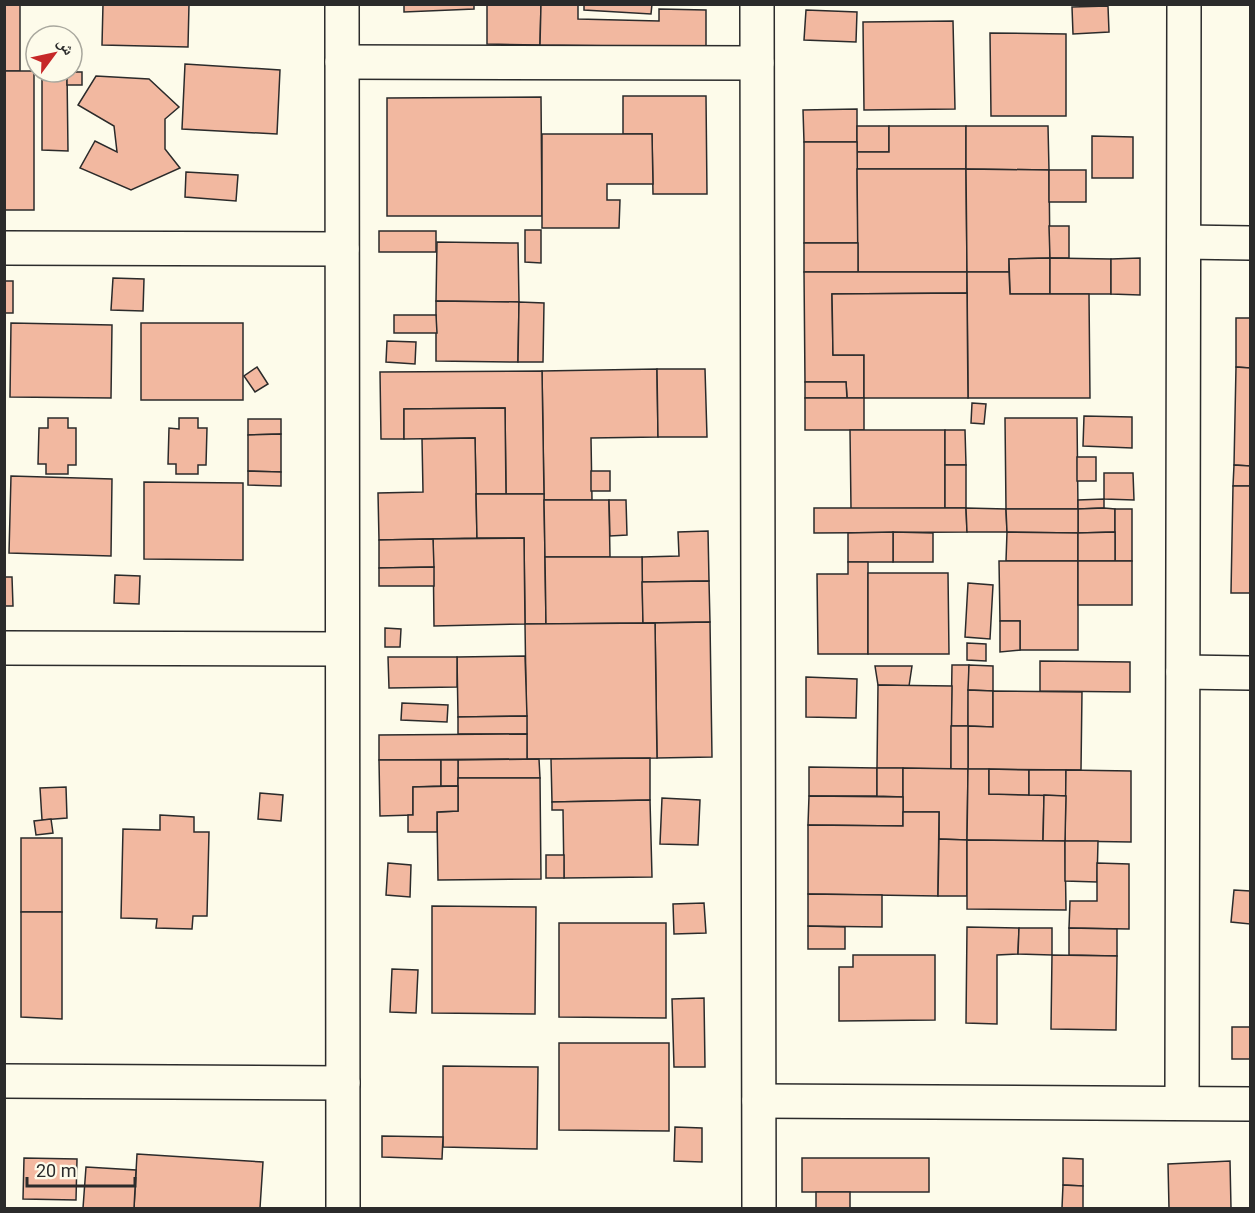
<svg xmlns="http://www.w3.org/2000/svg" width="1255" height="1213" font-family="Roboto,'Noto Naskh Arabic',sans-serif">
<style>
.building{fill:#f2b8a0;stroke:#2b2b2b;stroke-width:1.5}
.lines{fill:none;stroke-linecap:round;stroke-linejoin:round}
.minor-casing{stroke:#2b2b2b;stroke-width:36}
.minor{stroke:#fdfbea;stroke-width:33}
</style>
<rect width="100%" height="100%" fill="#fdfbea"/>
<g class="building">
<rect x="4" y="4" width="16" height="67"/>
<polygon points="103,4 189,4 188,47 102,45"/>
<polygon points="404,4 474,4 474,9 404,12"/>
<polygon points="487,4 541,4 540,45 487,44"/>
<polygon points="541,4 578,4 578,19 659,21 659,9 706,10 706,47 540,45"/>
<polygon points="584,4 652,4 651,14 584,10"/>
<polygon points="1108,6 1109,32 1073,34 1072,7"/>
<polygon points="806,10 857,12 856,42 804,40"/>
<polygon points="953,21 955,109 864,110 863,22"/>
<polygon points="990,33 1066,34 1066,116 991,116"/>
<polygon points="185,64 280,70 277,134 182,129"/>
<rect x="4" y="71" width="30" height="139"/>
<polygon points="42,72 67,72 68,151 42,150"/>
<rect x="67" y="72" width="15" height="13"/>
<polygon points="96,76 149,79 179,107 165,119 165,149 180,168 131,190 80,168 95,141 117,152 114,126 78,105"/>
<polygon points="623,96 706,96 707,194 653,194 652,134 623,134"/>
<polygon points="541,97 542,216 387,216 387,98"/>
<polygon points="857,109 857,142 804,142 803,110"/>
<rect x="857" y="126" width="32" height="26"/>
<polygon points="889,126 966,126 966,169 857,169 857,152 889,152"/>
<polygon points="966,126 1048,126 1049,170 966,169"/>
<polygon points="542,134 652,134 653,184 607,184 607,200 620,200 619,228 542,228"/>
<polygon points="1092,136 1133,137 1133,178 1092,178"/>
<polygon points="804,142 857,142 858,243 804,243"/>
<polygon points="857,169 966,169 967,272 858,272"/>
<polygon points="966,169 1049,170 1050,258 1009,259 1009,272 967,272"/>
<rect x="1049" y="170" width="37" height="32"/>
<polygon points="186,172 238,175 236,201 185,197"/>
<polygon points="1049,226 1069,226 1069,258 1050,258"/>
<polygon points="525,230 541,230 541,263 525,262"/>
<rect x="379" y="231" width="57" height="21"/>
<polygon points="437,242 518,243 519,302 436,301"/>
<rect x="804" y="243" width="54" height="29"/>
<polygon points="1050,258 1050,294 1010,294 1009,259"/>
<polygon points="1050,258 1111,259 1111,294 1050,294"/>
<polygon points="1140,258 1140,295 1111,294 1111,259"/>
<polygon points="804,272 967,272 967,293 832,294 833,355 864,355 864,398 847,398 846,382 805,382"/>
<polygon points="967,272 1009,272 1010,294 1089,294 1090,398 968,398"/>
<polygon points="113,278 144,279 143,311 111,310"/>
<rect x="4" y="281" width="9" height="32"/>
<polygon points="967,293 968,398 864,398 864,355 833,355 832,294"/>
<polygon points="436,301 519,302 518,362 436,361"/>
<polygon points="519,302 544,303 543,362 518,362"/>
<polygon points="394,315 436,315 437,333 394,333"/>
<polygon points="1236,318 1250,318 1250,368 1236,367"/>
<polygon points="11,323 112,325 111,398 10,397"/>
<rect x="141" y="323" width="102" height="77"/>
<polygon points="387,341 416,342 415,364 386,362"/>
<polygon points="257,367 268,384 255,392 244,376"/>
<polygon points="1236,367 1250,368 1250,466 1234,465"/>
<polygon points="657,369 658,437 591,438 592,500 544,500 542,371"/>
<polygon points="657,369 705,369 707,437 658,437"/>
<polygon points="542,371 544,494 506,494 505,408 404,409 404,439 381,439 380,372"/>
<polygon points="805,382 846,382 847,398 805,398"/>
<rect x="805" y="398" width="59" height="32"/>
<polygon points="972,403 986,404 984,424 971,423"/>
<polygon points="505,408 506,494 476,494 475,438 404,439 404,409"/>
<polygon points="1084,416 1132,417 1132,448 1083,446"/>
<polygon points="48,418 68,418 68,428 76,428 76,465 68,465 68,474 46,474 46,464 38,464 39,428 48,428"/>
<polygon points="179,418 198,418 198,428 207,428 206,465 198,465 198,474 176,474 176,464 168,464 169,428 179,429"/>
<polygon points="1005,418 1077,418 1078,509 1006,509"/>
<polygon points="248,419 281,419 281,434 248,435"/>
<polygon points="850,430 945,430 945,508 851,509"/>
<polygon points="945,430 965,430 966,465 945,465"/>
<polygon points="281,434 281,472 248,471 248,435"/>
<polygon points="475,438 477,538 379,540 378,493 423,492 422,439"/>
<rect x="1077" y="457" width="19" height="24"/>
<rect x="945" y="465" width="21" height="43"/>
<polygon points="1234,465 1250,466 1250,486 1233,486"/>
<polygon points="248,471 281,472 281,486 248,485"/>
<rect x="591" y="471" width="19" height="20"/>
<polygon points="1104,473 1133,473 1134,500 1104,499"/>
<polygon points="11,476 112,479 111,556 9,553"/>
<polygon points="144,482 243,483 243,560 144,559"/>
<polygon points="1233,486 1250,486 1250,593 1231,593"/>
<polygon points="476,494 544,494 546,624 525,624 524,538 477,538"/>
<polygon points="1104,499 1104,508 1078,509 1078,500"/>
<polygon points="544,500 609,500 610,557 545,557"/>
<polygon points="609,500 626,500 627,535 610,536"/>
<polygon points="814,508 966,508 967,532 814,533"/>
<polygon points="966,508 1006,509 1007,532 967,532"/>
<polygon points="1104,508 1115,509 1115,532 1078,533 1078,509"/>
<polygon points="1006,509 1078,509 1078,533 1007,532"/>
<rect x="1115" y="509" width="17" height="52"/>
<polygon points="708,531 709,581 642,582 642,557 679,556 678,532"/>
<polygon points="893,532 933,533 933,562 893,562"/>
<polygon points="893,532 893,562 848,562 848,533"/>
<polygon points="1007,532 1078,533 1078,561 1006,561"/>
<polygon points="1115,532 1115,561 1078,561 1078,533"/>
<polygon points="524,538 525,624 434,626 433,539"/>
<polygon points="433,539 434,567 379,568 379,540"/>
<polygon points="545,557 642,557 643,623 546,624"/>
<polygon points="999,561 1078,561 1078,650 1020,650 1020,621 1000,621"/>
<rect x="1078" y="561" width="54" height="44"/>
<polygon points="848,562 868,562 868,654 818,654 817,574 848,574"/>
<polygon points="434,567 434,586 379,586 379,568"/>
<polygon points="868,573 948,573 949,654 868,654"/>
<polygon points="115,575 140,576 139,604 114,603"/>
<polygon points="4,577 12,577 13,606 4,606"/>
<polygon points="709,581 710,622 643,623 642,582"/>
<polygon points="968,583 993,585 990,639 965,637"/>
<polygon points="1000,621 1020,621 1020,650 1000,652"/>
<polygon points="710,622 712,757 657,758 655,623"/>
<polygon points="655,623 657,758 527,759 525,624"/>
<polygon points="385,628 401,629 400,647 385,647"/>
<polygon points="967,643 986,644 986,661 967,660"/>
<polygon points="525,656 527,716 458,717 457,657"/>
<polygon points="388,657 457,657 457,687 389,688"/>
<polygon points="1040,661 1130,662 1130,692 1040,691"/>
<polygon points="952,665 969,665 968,726 951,726"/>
<polygon points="969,665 993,666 993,691 968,690"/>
<polygon points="875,666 912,666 909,686 878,685"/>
<polygon points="806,677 857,679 856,718 806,717"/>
<polygon points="878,685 952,686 951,769 877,768"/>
<polygon points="968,690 993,691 993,727 968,726"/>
<polygon points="993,691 1082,692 1081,770 968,769 968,726 993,727"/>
<polygon points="402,703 448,705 447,722 401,720"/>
<polygon points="527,716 527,734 458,734 458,717"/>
<rect x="951" y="726" width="17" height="43"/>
<polygon points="527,734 527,759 379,760 379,735"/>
<polygon points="650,758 650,800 552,802 551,759"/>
<polygon points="539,759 540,778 458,778 458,760"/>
<polygon points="379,760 441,760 441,786 413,787 413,815 380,816"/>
<rect x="441" y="760" width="17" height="26"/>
<polygon points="809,767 877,768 877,796 809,796"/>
<polygon points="877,768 903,768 903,797 877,796"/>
<polygon points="903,768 968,769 967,840 939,839 939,812 903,812"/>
<polygon points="968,769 989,769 989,794 1044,795 1043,841 967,840"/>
<polygon points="989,769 1029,770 1029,795 989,794"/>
<polygon points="1029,770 1066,770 1066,796 1029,795"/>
<polygon points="1066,770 1131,771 1131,842 1065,841"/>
<polygon points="458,778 540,778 541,879 438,880 437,812 458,811"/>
<polygon points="458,786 458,811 437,812 437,832 408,832 408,815 413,815 413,787"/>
<polygon points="66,787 67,818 42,820 40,788"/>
<polygon points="260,793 283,795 281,821 258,819"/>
<polygon points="1044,795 1066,796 1065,841 1043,841"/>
<polygon points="809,796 903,797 903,826 808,825"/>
<polygon points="662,798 700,800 698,845 660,844"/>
<polygon points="650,800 652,877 564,878 563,810 552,810 552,802"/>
<polygon points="903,812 939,812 938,896 808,894 808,825 903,826"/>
<polygon points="160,815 194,817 194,832 209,832 207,916 193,916 192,929 156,928 157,919 121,918 123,829 160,830"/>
<polygon points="51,819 53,833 36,835 34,821"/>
<rect x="21" y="838" width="41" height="74"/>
<polygon points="939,839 967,840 967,896 938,896"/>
<polygon points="967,840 1065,841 1066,910 967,909"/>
<polygon points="1065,841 1098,841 1097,882 1065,881"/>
<rect x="546" y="855" width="18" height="23"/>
<polygon points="388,863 411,865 410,897 386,895"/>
<polygon points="1097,863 1129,864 1129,929 1069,928 1070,901 1097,901"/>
<polygon points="1234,890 1250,891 1250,924 1231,922"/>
<polygon points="808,894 882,895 882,927 808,926"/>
<polygon points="704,903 706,933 674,934 673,904"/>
<polygon points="432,906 536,907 535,1014 432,1013"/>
<polygon points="21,912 62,912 62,1019 21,1017"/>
<polygon points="559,923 666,923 666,1018 559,1017"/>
<polygon points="808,926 845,927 845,949 808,949"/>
<polygon points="967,927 1019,928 1018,954 997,955 997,1024 966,1023"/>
<polygon points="1019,928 1052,928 1052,955 1018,954"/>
<polygon points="1069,928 1117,929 1117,956 1069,955"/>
<polygon points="853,955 935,955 935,1020 839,1021 839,967 853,967"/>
<polygon points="1052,955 1117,956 1116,1030 1051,1029"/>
<polygon points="392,969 418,970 416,1013 390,1012"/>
<polygon points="704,998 705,1067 674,1067 672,999"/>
<rect x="1232" y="1027" width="18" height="32"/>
<polygon points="559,1043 669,1043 669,1131 559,1130"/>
<polygon points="443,1066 538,1067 537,1149 443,1147"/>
<polygon points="675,1127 702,1128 702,1162 674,1161"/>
<polygon points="382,1136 443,1137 442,1159 382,1157"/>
<polygon points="137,1154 263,1162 260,1208 134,1208"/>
<polygon points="24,1158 77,1159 76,1200 23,1199"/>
<rect x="802" y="1158" width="127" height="34"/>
<polygon points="1063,1158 1083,1159 1083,1186 1063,1185"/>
<polygon points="1230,1161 1231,1208 1169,1208 1168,1164"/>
<polygon points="86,1167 136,1170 134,1208 83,1208"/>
<polygon points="1063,1185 1083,1186 1083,1208 1062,1208"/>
<rect x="816" y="1192" width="34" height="16"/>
</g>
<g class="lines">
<g class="minor-casing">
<g id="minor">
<polyline points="342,4 343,1208"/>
<polyline points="757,4 759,1208"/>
<polyline points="342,62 757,63"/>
<polyline points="1184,242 1250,243"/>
<polyline points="4,248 342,249"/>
<polyline points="4,648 342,649"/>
<polyline points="1183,672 1250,673"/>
<polyline points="4,1081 343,1083"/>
<polyline points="759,1101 1250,1104"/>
<polyline points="1182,1103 1184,4"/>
</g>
</g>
<use href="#minor" class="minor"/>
</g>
<rect width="1255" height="1213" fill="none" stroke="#2b2b2b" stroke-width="12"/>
<g transform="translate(54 54) rotate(57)"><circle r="28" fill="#fdfbea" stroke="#a9a89e" stroke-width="1.5"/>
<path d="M0-4.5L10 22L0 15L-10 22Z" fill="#c62828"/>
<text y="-9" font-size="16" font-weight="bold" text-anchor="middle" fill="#2b2b2b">ش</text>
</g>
<path d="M27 1177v9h108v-9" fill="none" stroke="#2b2b2b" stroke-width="3"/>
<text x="36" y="1177" font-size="18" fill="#2b2b2b" stroke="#fdfbea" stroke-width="4.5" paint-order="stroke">20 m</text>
</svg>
